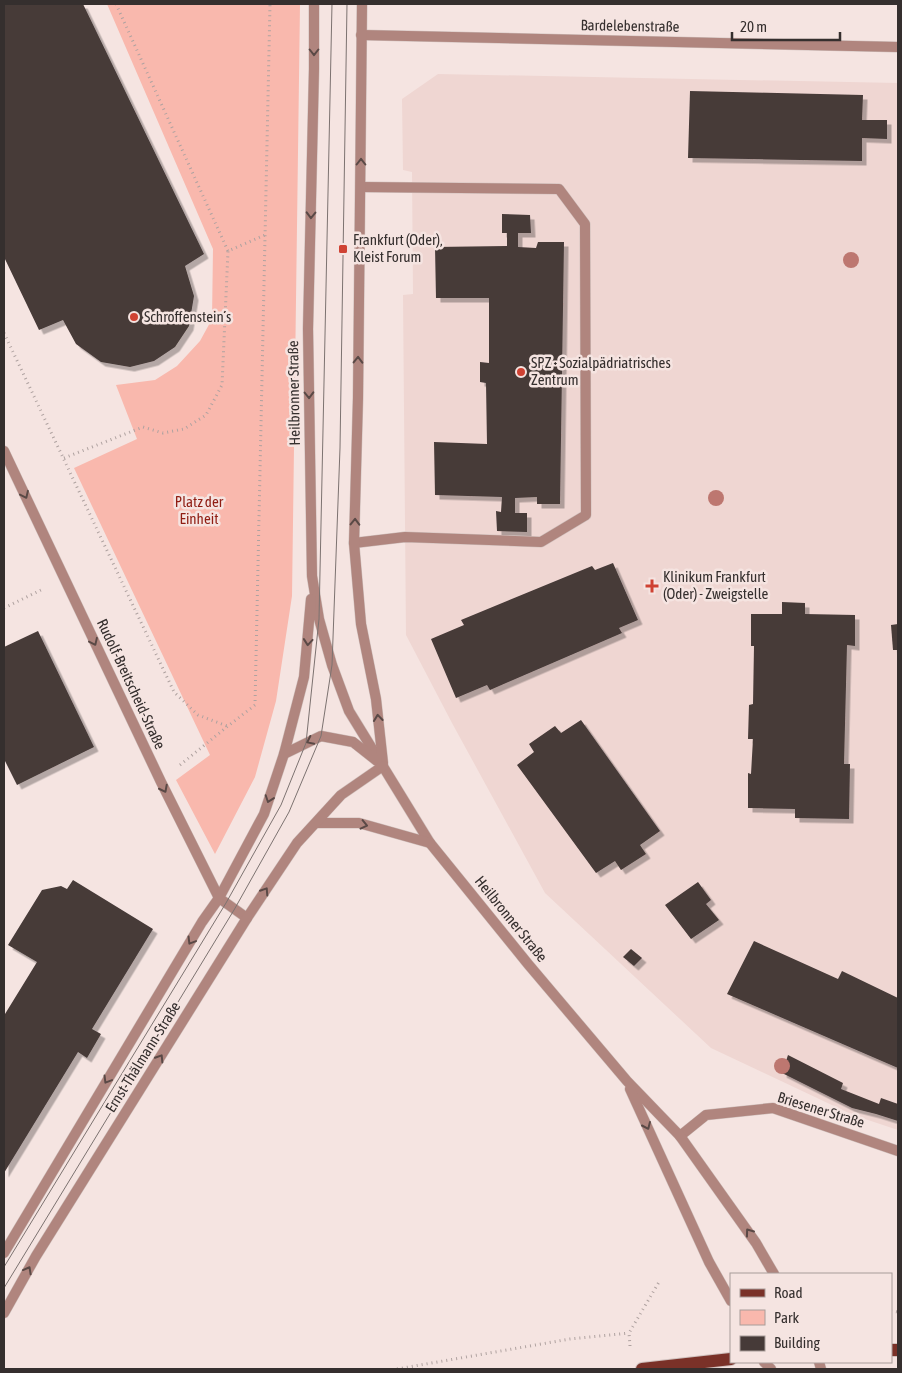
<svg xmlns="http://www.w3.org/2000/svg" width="902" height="1373" font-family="'Asap Condensed',sans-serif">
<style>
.built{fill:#efd6d2}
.green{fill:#f9b8ad}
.building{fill:#463a38;filter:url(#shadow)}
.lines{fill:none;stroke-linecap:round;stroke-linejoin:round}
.service-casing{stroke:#cfc0bd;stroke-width:11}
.minor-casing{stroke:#cfc0bd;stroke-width:11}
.tertiary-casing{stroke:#cfc0bd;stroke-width:11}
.primary-casing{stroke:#cfc0bd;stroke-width:14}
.path{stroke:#afa2a0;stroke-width:3;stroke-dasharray:1 4;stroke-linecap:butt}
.service{stroke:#b0857e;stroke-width:10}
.minor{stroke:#b0857e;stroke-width:10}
.tertiary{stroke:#b0857e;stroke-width:10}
.primary{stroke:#7a3128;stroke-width:12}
.tram{stroke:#7c7270;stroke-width:1}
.tree{fill:#bd7770}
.oneway{stroke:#5a4946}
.poi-dot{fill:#cf4233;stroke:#f5e4e1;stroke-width:2}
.labels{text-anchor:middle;stroke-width:5;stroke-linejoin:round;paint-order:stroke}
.street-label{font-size:15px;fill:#352f2e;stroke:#f5e4e1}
.poi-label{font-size:15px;fill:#352f2e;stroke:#f5e4e1;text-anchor:start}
.park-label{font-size:15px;fill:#901e14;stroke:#f5e4e1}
</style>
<defs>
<filter id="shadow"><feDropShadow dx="4.5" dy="4.5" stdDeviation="0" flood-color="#0004"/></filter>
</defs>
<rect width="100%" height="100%" fill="#f5e4e1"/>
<polygon class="built" points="438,74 898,83 898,1130 853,1115 711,1048 545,893 452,723 406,635 403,295 413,294 412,172 403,170 402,99"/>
<polygon class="green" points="107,4 300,4 292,596 276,701 255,777 215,854 176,780 210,755 74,468 137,439 116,385 155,380 177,366 200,341 212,319 213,249"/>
<g class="building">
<polygon points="4,4 83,4 204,254 185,266 194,296 189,326 175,347 154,361 130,367 101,362 76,344 63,320 39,330 4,257"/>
<polygon points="690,91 863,95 862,120 887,120 887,139 862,138 862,161 688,158"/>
<polygon points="502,214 530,215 531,233 518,233 518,247 536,248 538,242 564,242 560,504 537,504 537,497 515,498 515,513 527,513 527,532 497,531 496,511 501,512 502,497 435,495 434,442 487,444 486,383 480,382 480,362 489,363 489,298 436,298 435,247 507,246 507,233 502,233"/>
<polygon points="613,563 638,620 619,628 622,633 490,690 487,685 456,698 431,639 464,625 461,620 592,566 595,570"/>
<polygon points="782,602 805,603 805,614 855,615 855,646 847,645 844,764 850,764 849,819 795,818 795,809 748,808 748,773 751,774 753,739 748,739 749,705 753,704 754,646 751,646 751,614 782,614"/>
<polygon points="898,624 898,650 893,650 891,625"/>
<polygon points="38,631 94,747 17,785 4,759 4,647"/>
<polygon points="581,720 660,831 640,845 646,854 621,870 615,861 596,873 517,765 534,752 529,744 555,726 561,733"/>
<polygon points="73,880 153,929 92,1029 101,1034 87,1058 78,1052 4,1173 4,1013 5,1014 37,962 8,945 42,890 61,886 67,889"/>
<polygon points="698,882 711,900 706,904 719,920 691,939 665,905"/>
<polygon points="754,941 838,979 842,971 898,998 898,1068 727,994"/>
<polygon points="631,949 642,958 634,966 623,957"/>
<polygon points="788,1055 843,1083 841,1089 879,1104 881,1098 898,1104 898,1121 876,1114 852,1108 782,1073"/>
</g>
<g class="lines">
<g class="service-casing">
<polyline id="service" points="354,543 405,537 541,542 586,515 585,224 559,189 361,187"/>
</g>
<g class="minor-casing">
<g id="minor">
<polyline points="361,35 898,47"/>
<polyline points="4,451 161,782 219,898 247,918"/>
<polyline points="680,1136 706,1115 773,1108 898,1151"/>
</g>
</g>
<g class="tertiary-casing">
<g id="tertiary">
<polyline points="314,4 314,69 308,329 312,576 319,619 332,665 349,711 430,843 528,964 627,1081 680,1136 756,1243 774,1274"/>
<polyline points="362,4 358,398 354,543 361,624 376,699 383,763"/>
<polyline points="284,754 321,736 353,742 377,761"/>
<polyline points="316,823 359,823 430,843"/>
<polyline points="630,1089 709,1262 731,1301"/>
<polyline points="4,1253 202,922 219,898 264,814 284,754 304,677 311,599"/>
<polyline points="4,1313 36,1256 247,918 297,843 341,795 383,766"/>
<polyline points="764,1362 771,1369"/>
<polyline points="819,1362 821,1369"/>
</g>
</g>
<g class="primary-casing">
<g id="primary">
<polyline points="891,1350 898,1350"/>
<polyline points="642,1369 731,1359"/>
</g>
</g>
<g class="path">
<polyline points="116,4 228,251"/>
<polyline points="4,333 174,692 198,715 227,726"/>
<polyline points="64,458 143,427 163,433 184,429 206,415 222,385 228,251 265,235"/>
<polyline points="4,608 43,589"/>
<polyline points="180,765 228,726 255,705 270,4"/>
<polyline points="891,1311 898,1312"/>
<polyline points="630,1346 629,1333 659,1282"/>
<polyline points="397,1369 570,1339 629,1333"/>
</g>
<use href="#service" class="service"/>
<use href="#minor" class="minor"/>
<use href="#tertiary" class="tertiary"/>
<use href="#primary" class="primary"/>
<g class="tram">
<polyline points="4,1267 226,903 281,805 306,743 319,619 332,4"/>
<polyline points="4,1288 234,910 289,812 321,736 332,665 340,448 347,4"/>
</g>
</g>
<g class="tree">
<circle cx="851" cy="260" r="8"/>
<circle cx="716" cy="498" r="8"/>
<circle cx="782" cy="1066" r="8"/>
</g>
<defs><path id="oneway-chevron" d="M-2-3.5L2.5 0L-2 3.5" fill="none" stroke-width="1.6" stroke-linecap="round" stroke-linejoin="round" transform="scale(1.25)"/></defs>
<g class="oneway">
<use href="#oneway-chevron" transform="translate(314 52) rotate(90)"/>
<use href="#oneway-chevron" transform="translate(361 162) rotate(-90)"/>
<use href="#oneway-chevron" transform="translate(311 215) rotate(91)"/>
<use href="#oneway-chevron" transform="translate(358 360) rotate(-89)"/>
<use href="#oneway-chevron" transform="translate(309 395) rotate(89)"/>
<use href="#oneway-chevron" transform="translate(25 495) rotate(65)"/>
<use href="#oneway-chevron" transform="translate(355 522) rotate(-89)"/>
<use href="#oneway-chevron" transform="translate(94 642) rotate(65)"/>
<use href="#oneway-chevron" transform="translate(308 642) rotate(95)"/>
<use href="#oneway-chevron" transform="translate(378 718) rotate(-96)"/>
<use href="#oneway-chevron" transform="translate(310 741) rotate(154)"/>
<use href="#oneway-chevron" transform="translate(164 789) rotate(63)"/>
<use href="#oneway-chevron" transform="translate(269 799) rotate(109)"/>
<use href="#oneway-chevron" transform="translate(364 825) rotate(13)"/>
<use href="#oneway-chevron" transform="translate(265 891) rotate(-57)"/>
<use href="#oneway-chevron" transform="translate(191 941) rotate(121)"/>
<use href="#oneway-chevron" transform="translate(160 1058) rotate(-58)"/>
<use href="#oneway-chevron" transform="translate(107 1080) rotate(121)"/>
<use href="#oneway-chevron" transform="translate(647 1126) rotate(66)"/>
<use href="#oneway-chevron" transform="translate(749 1232) rotate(-126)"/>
<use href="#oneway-chevron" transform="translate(28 1270) rotate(-61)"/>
</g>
<g class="poi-dot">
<rect x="338" y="244" width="10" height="10" rx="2.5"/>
<circle cx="134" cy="317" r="5"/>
<circle cx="521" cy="372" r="5"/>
<path d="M649.5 578.5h5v5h5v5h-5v5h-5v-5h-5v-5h5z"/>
</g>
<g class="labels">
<g class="street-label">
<text transform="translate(630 26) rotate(1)" y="5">Bardelebenstraße</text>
<text transform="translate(294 393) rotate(-91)" y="5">Heilbronner Straße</text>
<text transform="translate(131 684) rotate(65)" y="5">Rudolf-Breitscheid-Straße</text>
<text transform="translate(511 919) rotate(51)" y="5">Heilbronner Straße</text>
<text transform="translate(143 1057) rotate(-58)" y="5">Ernst-Thälmann-Straße</text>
<text transform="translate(821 1110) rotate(17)" y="5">Briesener Straße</text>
</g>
<g class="poi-label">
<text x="353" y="245">Frankfurt (Oder),<tspan x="353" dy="17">Kleist Forum</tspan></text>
<text x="144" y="322">Schroffenstein´s</text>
<text x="531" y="368">SPZ - Sozialpädriatrisches<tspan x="531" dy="17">Zentrum</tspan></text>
<text x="663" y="582">Klinikum Frankfurt<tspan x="663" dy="17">(Oder) - Zweigstelle</tspan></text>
</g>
<g class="park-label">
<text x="199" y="507">Platz der<tspan x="199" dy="17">Einheit</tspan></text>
</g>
</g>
<rect width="902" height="1373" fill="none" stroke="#352f2e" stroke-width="10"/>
<rect x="730" y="1273" width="162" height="90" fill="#f5e4e1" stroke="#a89c99"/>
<rect x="740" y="1289" width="25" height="8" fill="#7a3128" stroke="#a89c99"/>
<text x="774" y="1298" font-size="15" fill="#352f2e">Road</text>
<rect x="740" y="1310" width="25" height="15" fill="#f9b8ad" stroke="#a89c99"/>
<text x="774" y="1323" font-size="15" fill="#352f2e">Park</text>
<rect x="740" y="1336" width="25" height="15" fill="#463a38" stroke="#a89c99"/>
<text x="774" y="1348" font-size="15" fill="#352f2e">Building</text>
<path d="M732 32v8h108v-8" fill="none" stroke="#352f2e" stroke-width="2.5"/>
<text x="740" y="32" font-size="15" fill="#352f2e" stroke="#f5e4e1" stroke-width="4" paint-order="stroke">20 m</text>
</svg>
